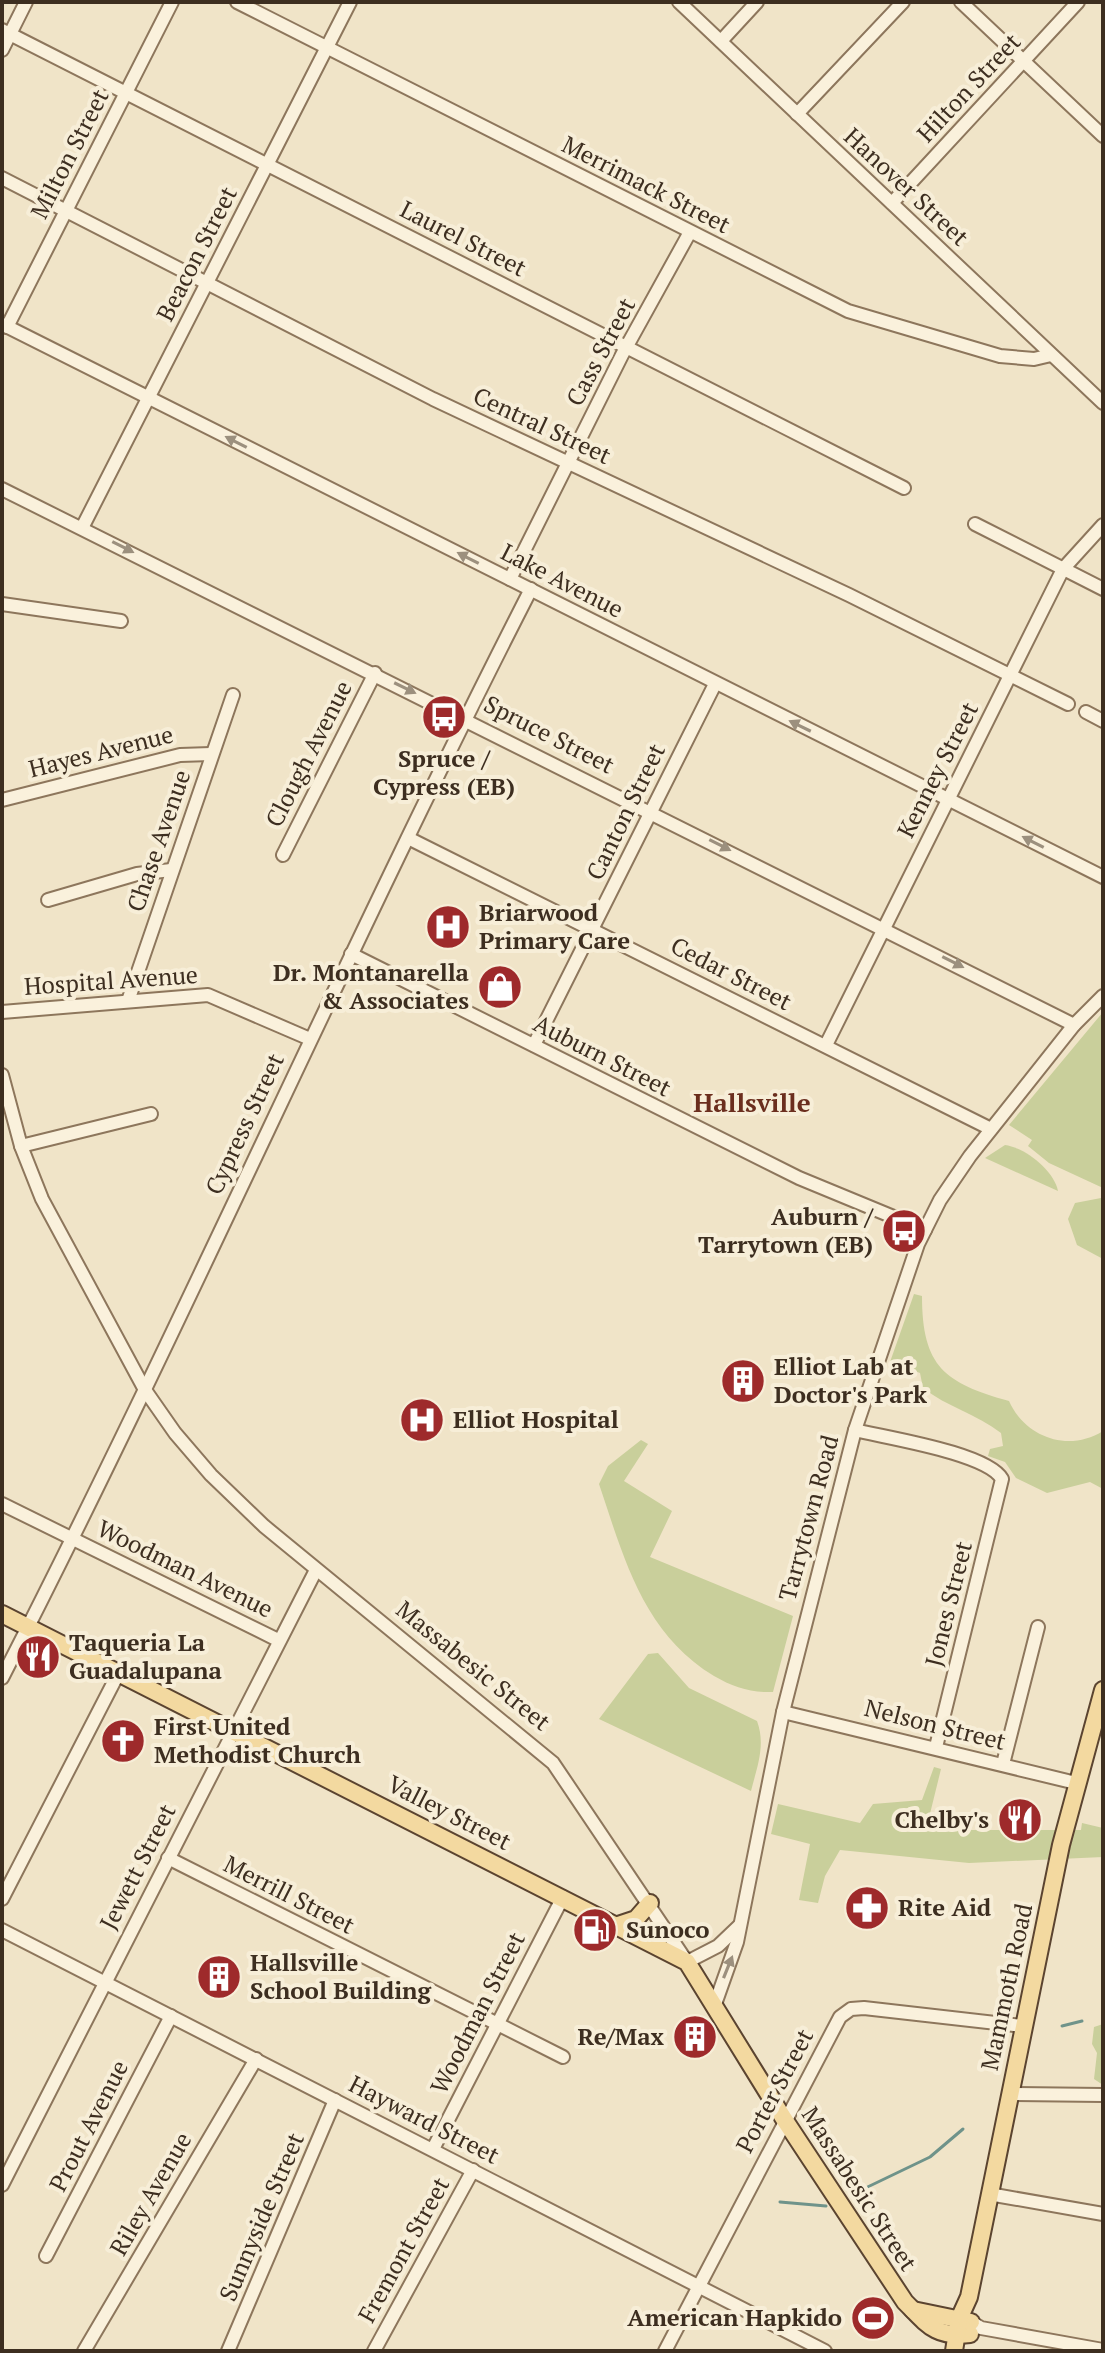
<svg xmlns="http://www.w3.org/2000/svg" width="1105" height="2353" font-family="'PT Serif',serif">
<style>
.green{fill:#c9cf9b}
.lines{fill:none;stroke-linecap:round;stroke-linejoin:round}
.stream{stroke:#6f938a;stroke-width:3}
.minor-casing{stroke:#8d765c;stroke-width:16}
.major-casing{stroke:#5b4430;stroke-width:20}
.minor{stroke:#faf1dc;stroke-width:12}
.major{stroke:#f3d9a0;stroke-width:16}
.oneway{fill:#9c907e}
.labels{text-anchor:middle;stroke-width:8;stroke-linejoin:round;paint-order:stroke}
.street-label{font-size:24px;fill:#3d2e20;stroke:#f7eed8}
.poi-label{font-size:24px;font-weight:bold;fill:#3d2e20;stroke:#f7eed8;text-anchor:start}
.neighbourhood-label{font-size:26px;font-weight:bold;fill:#6b2e1e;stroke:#f7eed8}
</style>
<rect width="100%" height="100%" fill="#f0e4c8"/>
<g class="green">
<polygon points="1103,1012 1103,1188 1049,1163 1028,1146 1032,1140 1009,1125"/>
<path d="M 1005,1145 C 1026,1148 1054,1171 1058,1191 L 985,1158 Z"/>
<polygon points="1101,1198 1103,1200 1103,1259 1077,1245 1068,1219 1075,1203"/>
<path d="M 914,1294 L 922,1296 C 922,1367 945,1383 1009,1401 C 1025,1437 1068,1453 1103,1431 L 1103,1489 L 1090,1482 L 1047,1493 L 1016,1478 L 1005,1462 L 988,1456 L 990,1449 L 1003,1446 L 1001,1433 C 977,1414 947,1407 923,1388 L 920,1373 L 890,1362 Z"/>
<path d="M 641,1440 L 648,1444 L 624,1481 L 672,1511 L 650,1557 L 793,1616 L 773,1692 C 751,1693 733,1687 714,1676 C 643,1633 624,1558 599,1484 L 608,1466 Z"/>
<path d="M 658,1653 L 689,1688 L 757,1721 C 766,1745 757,1767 751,1791 L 599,1719 L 648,1654 Z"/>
<polygon points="934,1767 941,1769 926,1830 1081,1830 1082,1823 1103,1828 1103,1857 969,1863 840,1850 825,1876 818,1903 799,1900 810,1844 771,1834 778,1804 860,1823 873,1804 922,1800"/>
<polygon points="1103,2024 1103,2085 1094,2079 1097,2053 1092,2044 1094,2027"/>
</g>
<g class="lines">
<g class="stream">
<polyline points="1062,2026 1082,2021"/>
<polyline points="853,2194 930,2157 963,2129"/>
<polyline points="780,2202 826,2206"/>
</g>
<g class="minor-casing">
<g id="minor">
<polyline points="237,2 848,311 1000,356 1034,359 1051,355"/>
<polyline points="679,2 1103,403"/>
<polyline points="961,2 1103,136"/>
<polyline points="2,30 904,488"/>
<polyline points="721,41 757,2"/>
<polyline points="2,50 26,2"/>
<polyline points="797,114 903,2"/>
<polyline points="2,178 433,399 849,595 1068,704"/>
<polyline points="892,203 1078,2"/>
<polyline points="2,324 1103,877"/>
<polyline points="7,327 172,2"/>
<polyline points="2,489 1074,1025"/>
<polyline points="975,524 1103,589"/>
<polyline points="83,526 350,2"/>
<polyline points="510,579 622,355 690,232"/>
<polyline points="2,604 121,621"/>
<polyline points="1086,712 1103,721"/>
<polyline points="2,800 180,755 211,754"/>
<polyline points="408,838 991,1129"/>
<polyline points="283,855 375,673"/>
<polyline points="48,900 137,874 171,870"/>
<polyline points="351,954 799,1178 925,1230"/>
<polyline points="128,1001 233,695"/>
<polyline points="2,1012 208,995 310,1039"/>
<polyline points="534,1045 715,684"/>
<polyline points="826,1045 1063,569 1103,525"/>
<polyline points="2,1075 21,1146 42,1199 145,1390 175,1433 211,1475 264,1526 553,1763 687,1962 718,1946 739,1926"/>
<polyline points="21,1146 151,1114"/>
<path d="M 855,1430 C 887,1438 987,1453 1002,1479 L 936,1747"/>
<polyline points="2,1504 278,1640"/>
<path d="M 2,1678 C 186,1319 347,949 531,589"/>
<polyline points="783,1712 1076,1783"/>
<polyline points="1003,1764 1038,1627"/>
<polyline points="168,1858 563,2057"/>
<polyline points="2,1899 118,1674"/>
<polyline points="2,1930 825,2351"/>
<polyline points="714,2007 737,1942 783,1712 855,1430 918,1244 940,1200 970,1156 1074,1025 1103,996"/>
<polyline points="1009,2094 1103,2095"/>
<polyline points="433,2149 563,1897"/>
<polyline points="2,2185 316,1570"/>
<polyline points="989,2194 1103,2214"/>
<polyline points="46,2256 171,2016"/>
<polyline points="971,2322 981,2328 1103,2350"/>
<polyline points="84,2351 256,2059"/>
<polyline points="228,2351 335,2100"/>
<polyline points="374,2351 473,2170"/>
<polyline points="665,2351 840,2017 851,2009 864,2008 1023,2026"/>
</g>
</g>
<g class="major-casing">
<g id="major">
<path d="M 2,1614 L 687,1962 L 784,2119 L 905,2302 C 927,2324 935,2338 970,2334"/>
<polyline points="618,1925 636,1919 650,1903"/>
<polyline points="913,2310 971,2322"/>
<polyline points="954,2351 959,2319 969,2297 1061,1845 1103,1690"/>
</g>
</g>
<use href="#minor" class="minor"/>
<use href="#major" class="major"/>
</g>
<defs><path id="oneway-solid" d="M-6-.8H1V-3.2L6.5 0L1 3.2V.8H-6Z" transform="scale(2)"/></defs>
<g class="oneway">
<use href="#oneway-solid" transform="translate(236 442) rotate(-153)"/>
<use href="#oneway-solid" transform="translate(123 547) rotate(27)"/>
<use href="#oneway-solid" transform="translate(468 558) rotate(-153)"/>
<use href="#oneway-solid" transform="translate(405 688) rotate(26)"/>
<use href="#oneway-solid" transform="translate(800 726) rotate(-154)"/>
<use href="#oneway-solid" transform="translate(1033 842) rotate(-153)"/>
<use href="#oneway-solid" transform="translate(720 845) rotate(27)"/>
<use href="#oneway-solid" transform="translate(953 962) rotate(27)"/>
<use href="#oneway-solid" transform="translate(728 1967) rotate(-68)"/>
</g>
<defs>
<g id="bus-disc" transform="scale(2.3)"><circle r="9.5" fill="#9e2a2b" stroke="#f7eed8"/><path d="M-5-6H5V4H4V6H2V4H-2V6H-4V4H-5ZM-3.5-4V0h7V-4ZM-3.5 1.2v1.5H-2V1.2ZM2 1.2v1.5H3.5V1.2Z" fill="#fff"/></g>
<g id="hospital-disc" transform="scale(2.3)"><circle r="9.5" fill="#9e2a2b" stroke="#f7eed8"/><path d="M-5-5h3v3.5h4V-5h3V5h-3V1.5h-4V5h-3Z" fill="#fff"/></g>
<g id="shop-disc" transform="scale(2.3)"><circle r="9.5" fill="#9e2a2b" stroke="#f7eed8"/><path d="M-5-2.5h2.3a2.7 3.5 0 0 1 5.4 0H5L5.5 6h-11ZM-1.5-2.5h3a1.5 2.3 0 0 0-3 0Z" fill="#fff"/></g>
<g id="building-disc" transform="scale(2.3)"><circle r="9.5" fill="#9e2a2b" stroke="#f7eed8"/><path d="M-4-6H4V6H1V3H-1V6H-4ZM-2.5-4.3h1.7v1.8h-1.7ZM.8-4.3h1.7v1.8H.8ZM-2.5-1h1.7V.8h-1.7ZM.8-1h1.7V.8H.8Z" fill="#fff"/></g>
<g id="restaurant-disc" transform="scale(2.3)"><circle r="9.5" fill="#9e2a2b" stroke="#f7eed8"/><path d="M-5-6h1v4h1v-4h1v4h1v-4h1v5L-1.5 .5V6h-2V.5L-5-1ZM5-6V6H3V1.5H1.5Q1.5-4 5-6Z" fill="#fff"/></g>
<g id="church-disc" transform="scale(2.3)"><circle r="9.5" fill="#9e2a2b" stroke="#f7eed8"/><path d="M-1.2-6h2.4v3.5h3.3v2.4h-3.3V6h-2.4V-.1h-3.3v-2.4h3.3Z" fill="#fff"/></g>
<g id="pharmacy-disc" transform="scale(2.3)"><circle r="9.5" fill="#9e2a2b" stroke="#f7eed8"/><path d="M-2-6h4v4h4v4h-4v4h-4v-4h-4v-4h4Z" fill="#fff"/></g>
<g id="fuel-disc" transform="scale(2.3)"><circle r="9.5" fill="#9e2a2b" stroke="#f7eed8"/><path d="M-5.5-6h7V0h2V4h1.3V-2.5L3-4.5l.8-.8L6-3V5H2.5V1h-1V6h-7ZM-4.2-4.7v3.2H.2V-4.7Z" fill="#fff"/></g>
<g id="stadium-disc" transform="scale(2.3)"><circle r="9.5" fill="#9e2a2b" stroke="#f7eed8"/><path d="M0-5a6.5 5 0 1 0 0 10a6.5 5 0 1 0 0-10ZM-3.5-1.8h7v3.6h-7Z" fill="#fff"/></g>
</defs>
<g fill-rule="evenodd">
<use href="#bus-disc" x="444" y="717"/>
<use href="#hospital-disc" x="448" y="927"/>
<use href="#shop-disc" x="500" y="987"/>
<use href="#bus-disc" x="904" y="1231"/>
<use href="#building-disc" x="743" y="1381"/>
<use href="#hospital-disc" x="422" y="1420"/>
<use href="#restaurant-disc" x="38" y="1657"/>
<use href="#church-disc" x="123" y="1741"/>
<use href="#restaurant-disc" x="1020" y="1820"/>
<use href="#pharmacy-disc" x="867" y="1908"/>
<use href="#fuel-disc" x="595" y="1930"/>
<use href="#building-disc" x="219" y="1977"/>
<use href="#building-disc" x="695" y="2037"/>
<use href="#stadium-disc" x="873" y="2318"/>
</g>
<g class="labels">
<g class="street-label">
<text transform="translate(969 88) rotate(-47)" y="8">Hilton Street</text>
<text transform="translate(70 154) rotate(-63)" y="8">Milton Street</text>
<text transform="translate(646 185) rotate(27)" y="8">Merrimack Street</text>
<text transform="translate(906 187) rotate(43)" y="8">Hanover Street</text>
<text transform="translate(463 239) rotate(27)" y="8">Laurel Street</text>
<text transform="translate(197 254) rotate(-63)" y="8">Beacon Street</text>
<text transform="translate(601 352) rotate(-62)" y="8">Cass Street</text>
<text transform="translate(542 426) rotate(25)" y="8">Central Street</text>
<text transform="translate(562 581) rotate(27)" y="8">Lake Avenue</text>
<text transform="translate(549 735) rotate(27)" y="8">Spruce Street</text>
<text transform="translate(101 752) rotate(-14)" y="8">Hayes Avenue</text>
<text transform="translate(309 754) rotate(-63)" y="8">Clough Avenue</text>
<text transform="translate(938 770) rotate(-63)" y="8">Kenney Street</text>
<text transform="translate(626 812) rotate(-64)" y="8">Canton Street</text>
<text transform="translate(159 841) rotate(-71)" y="8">Chase Avenue</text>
<text transform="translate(731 974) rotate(27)" y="8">Cedar Street</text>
<text transform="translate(111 981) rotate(-4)" y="8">Hospital Avenue</text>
<text transform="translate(602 1056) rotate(27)" y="8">Auburn Street</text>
<text transform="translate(245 1124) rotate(-65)" y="8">Cypress Street</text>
<text transform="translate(809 1518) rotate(-75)" y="8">Tarrytown Road</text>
<text transform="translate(185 1569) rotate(26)" y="8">Woodman Avenue</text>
<text transform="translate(949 1604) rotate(-76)" y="8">Jones Street</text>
<text transform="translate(473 1666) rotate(39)" y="8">Massabesic Street</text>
<text transform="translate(935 1725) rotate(14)" y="8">Nelson Street</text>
<text transform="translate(449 1813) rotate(27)" y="8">Valley Street</text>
<text transform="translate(138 1867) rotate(-63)" y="8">Jewett Street</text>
<text transform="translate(289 1895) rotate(27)" y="8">Merrill Street</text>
<text transform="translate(1007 1987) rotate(-78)" y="8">Mammoth Road</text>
<text transform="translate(478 2013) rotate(-63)" y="8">Woodman Street</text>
<text transform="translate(775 2091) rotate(-62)" y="8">Porter Street</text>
<text transform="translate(424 2120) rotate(27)" y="8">Hayward Street</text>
<text transform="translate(89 2126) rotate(-63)" y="8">Prout Avenue</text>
<text transform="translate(859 2189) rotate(57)" y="8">Massabesic Street</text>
<text transform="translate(151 2194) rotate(-60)" y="8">Riley Avenue</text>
<text transform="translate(262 2217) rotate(-67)" y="8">Sunnyside Street</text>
<text transform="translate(404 2250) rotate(-61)" y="8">Fremont Street</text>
</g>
<g class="poi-label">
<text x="444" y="767" text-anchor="middle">Spruce /<tspan x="444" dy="28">Cypress (EB)</tspan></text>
<text x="479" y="921">Briarwood<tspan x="479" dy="28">Primary Care</tspan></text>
<text x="469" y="981" text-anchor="end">Dr. Montanarella<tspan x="469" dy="28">&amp; Associates</tspan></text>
<text x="873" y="1225" text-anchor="end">Auburn /<tspan x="873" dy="28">Tarrytown (EB)</tspan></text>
<text x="774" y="1375">Elliot Lab at<tspan x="774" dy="28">Doctor's Park</tspan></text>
<text x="453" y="1428">Elliot Hospital</text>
<text x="69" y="1651">Taqueria La<tspan x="69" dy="28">Guadalupana</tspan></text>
<text x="154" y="1735">First United<tspan x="154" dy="28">Methodist Church</tspan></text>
<text x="989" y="1828" text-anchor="end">Chelby's</text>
<text x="898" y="1916">Rite Aid</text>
<text x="626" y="1938">Sunoco</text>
<text x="250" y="1971">Hallsville<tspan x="250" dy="28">School Building</tspan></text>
<text x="664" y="2045" text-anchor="end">Re/Max</text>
<text x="842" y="2326" text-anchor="end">American Hapkido</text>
</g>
<g class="neighbourhood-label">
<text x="752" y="1112">Hallsville</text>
</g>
</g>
<rect width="1105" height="2353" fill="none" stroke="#3d2e20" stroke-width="8"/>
</svg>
